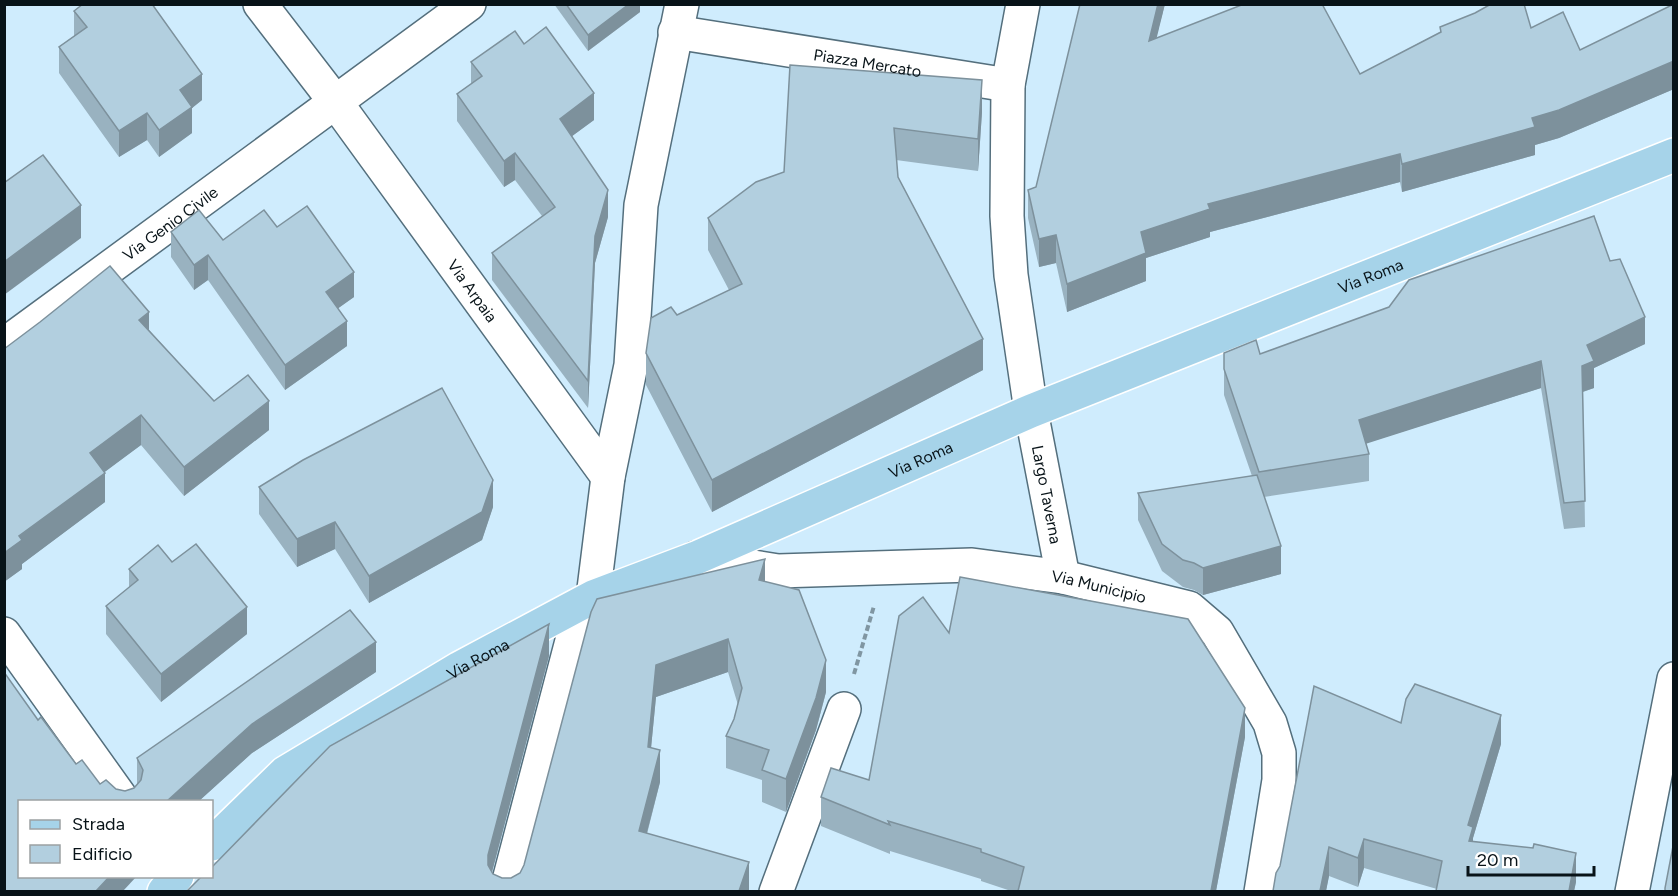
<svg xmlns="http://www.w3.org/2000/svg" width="1678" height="896" font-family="Figtree,sans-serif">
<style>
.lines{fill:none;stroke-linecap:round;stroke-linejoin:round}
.minor-casing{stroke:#546f7d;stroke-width:36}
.major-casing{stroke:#fff;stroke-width:36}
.path{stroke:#8096a2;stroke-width:4;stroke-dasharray:6 3;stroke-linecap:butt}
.minor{stroke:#fff;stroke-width:33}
.major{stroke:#a6d3e9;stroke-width:33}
.wall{fill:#99b2c0}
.shaded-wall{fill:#7d919c}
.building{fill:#b2cfdf;stroke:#7d919c;stroke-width:1.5}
.labels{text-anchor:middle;stroke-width:6;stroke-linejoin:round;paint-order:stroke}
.street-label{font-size:16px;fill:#081318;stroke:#fff}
</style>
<rect width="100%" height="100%" fill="#cfecfd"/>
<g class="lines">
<g class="minor-casing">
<g id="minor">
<path id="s1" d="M 260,4 L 337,104 L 608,477"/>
<path id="s2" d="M 1023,4 L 1008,85 L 1007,216 L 1011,275 L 1031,411 L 1063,577"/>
<path id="s3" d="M 675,32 L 1008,85"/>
<path id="s4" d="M 4,345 L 469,4"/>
<path id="s5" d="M 696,558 L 778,571 L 972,565 L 1063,577 L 1189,608 L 1217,632 L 1270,723 L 1279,753 L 1279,780 L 1261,892"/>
<polyline points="4,634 124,802"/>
<polyline points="506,892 573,637 593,597 608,477 631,365 641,205 682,4"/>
<polyline points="776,892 844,709"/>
<polyline points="1632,892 1674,679"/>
</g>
</g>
<g class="major-casing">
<g id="major">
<path id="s6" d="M 212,844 L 285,773 L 460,668 L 593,597 L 696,558 L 1031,411 L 1674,155"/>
<polyline points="164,892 177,876"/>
</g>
</g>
<polyline class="path" points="854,674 874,606"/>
<use href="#minor" class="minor"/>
<use href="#major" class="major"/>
</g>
<g class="wall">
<polygon points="80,4 152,4 202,100 192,108 192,133 159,157 147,140 119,157 59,73 59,47 74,36 74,11 81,6"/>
<polygon points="554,4 640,4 640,12 588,51"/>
<polygon points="1165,4 1156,38 1360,74 1440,32 1440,27 1531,28 1580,50 1674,4 1674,89 1559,138 1535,145 1535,155 1402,192 1400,182 1210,232 1210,237 1146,258 1146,281 1067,312 1056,263 1039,267 1028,218 1028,190 1036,187"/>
<polygon points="524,44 594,120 572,136 608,217 595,263 588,408 492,280 492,253 542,216 515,180 504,187 457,121 457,94 471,84 471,62"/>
<polygon points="790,65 982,112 978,171 896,160 898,177 983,370 712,512 646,385 646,353 677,315 729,290 708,250 708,218 784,172"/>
<polygon points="277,227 354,297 338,308 347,346 285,390 208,280 194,290 171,257 171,232 223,240"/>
<polygon points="1610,261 1645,344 1594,368 1594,388 1583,392 1585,527 1564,529 1541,388 1366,443 1369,454 1369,481 1264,497 1281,574 1203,595 1194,590 1183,587 1162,571 1138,520 1138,493 1252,476 1224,395 1224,353 1260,354"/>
<polygon points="149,330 214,401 269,430 184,496 141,445 104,472 105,502 22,564 22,569 4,582"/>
<polygon points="259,487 493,507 482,540 369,603 335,549 297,567 259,514"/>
<polygon points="172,562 247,634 161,702 106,634 106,606 129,588 129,569"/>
<polygon points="765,581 826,692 816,730 786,812 762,802 762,780 726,768 726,736 734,719 738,705 728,672 656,697 651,748 660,782 647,834 749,891 187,891 549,656 492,872 493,874 502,878 511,878 520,873 524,865 591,612"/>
<polygon points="949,633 1245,737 1216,891 1011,891 981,881 981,879 890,851 890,854 821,826 821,797 869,780"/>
<polygon points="376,672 252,753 199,801 20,801 38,720 76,764 100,784 116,789 125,791 134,788 137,785 137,758"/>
<polygon points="1401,723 1501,744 1473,838 1473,842 1576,882 1574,891 1436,891 1437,889 1364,868 1358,887 1329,876 1326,891 1273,891"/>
</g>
<g class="shaded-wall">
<polygon points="629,4 640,4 640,12 588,51 588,35"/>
<polygon points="1158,4 1165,4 1149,69 1149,41"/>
<polygon points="1674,61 1674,89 1559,138 1535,145 1535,155 1402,192 1402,164 1532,118"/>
<polygon points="202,74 202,100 192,108 192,133 159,157 159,130 180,90"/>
<polygon points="982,80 982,112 978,171 978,139"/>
<polygon points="594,93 594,120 560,145 560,119"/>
<polygon points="147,113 147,140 119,157 119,131"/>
<polygon points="515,153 515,180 504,187 504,161"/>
<polygon points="1400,154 1400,182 1210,232 1210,237 1146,258 1146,281 1067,312 1067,284 1141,232 1208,204"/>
<polygon points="608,190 608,217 595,263 588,408 588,381 595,236"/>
<polygon points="81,205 81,238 4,295 4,262"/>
<polygon points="1056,235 1056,263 1039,267 1039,239"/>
<polygon points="208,255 208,280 194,290 194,265"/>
<polygon points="354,272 354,297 326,317 326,292"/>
<polygon points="149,312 149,341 139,320"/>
<polygon points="1645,317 1645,344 1594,368 1594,388 1582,392 1582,366 1587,345"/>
<polygon points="347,321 347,346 285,390 285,365"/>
<polygon points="983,339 983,370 712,512 712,480"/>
<polygon points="1541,361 1541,388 1359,446 1359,420"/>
<polygon points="269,401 269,430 184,496 184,467"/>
<polygon points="141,415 141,445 90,483 90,453"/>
<polygon points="105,473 105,502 22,564 22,569 4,582 4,553 19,536"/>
<polygon points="493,480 493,507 482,540 369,603 369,576"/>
<polygon points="335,522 335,549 297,567 297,539"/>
<polygon points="1281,546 1281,574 1203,595 1203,568"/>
<polygon points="765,559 765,592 759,580"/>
<polygon points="247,607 247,634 161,702 161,674"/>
<polygon points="549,624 549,656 488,887 488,855"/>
<polygon points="728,639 728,672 656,697 648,779 648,747 656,665"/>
<polygon points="376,642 376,672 252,753 199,801 167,801 252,724"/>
<polygon points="826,660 826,692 816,730 786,812 786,779"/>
<polygon points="1245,708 1245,737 1216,891 1211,891"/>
<polygon points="1501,715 1501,744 1473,838 1473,856 1469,871 1468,825"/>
<polygon points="660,750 660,782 639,863 639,831"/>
<polygon points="1364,839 1364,868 1358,887 1358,858"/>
<polygon points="1329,847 1329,876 1326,891 1320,891"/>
<polygon points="1576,853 1576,882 1574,891 1569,891"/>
<polygon points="749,862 749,891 739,891"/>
<polygon points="110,876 137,876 123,891 96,891"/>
</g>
<g class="building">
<polygon points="83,4 152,4 202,74 180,90 192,107 159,130 147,113 119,131 59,47 87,27 74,11"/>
<polygon points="566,4 629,4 588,35"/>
<polygon points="1080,4 1158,4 1149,41 1244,4 1322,4 1360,74 1441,32 1440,27 1475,13 1491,4 1524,4 1531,28 1563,12 1580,50 1674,4 1674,61 1559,110 1532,118 1535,127 1402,164 1400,154 1208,204 1210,209 1141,232 1146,253 1067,284 1056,235 1039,239 1028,190 1036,187"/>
<polygon points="546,27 594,93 560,119 608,190 595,236 588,381 492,253 555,207 515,153 504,161 457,94 482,76 471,62 515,31 524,44"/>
<polygon points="790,65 982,80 978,139 894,128 898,177 983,339 712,480 646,353 651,318 671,307 677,315 742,284 708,218 756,182 784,172"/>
<polygon points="43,155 81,205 4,262 4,183"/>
<polygon points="307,206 354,272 326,292 347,321 285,365 208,255 194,265 171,232 199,210 223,240 264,210 277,227"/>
<polygon points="1594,216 1610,261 1620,259 1645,317 1587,345 1594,361 1582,366 1585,501 1564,503 1541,361 1359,420 1369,454 1259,472 1224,369 1224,353 1256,340 1260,354 1389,307 1409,280"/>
<polygon points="110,266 149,312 139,320 214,401 248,375 269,401 184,467 141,415 90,453 105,473 19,536 22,540 4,553 4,349 40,322"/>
<polygon points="442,388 493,480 482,512 369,576 335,522 297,539 259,487 303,460"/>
<polygon points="1257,475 1281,546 1203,568 1194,563 1183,560 1162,544 1138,493"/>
<polygon points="196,544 247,607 161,674 106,606 138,580 129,569 158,545 172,562"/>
<polygon points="765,559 759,580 799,590 826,660 816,698 786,779 762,770 769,750 726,736 734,719 742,688 728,639 656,665 648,747 660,750 639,831 749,862 739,891 187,891 202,876 212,876 212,867 330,746 549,624 488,855 488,865 493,874 502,878 511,878 520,873 524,865 591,612 597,599"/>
<polygon points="960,577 1188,619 1245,708 1211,891 1018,891 1024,867 981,852 981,849 888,821 890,825 821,797 831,768 869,780 899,616 923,597 949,633"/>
<polygon points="350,610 376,642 252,724 167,801 20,801 20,876 110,876 96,891 4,891 4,672 38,720 41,717 76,764 82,760 100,784 106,780 116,789 125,791 134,788 141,780 143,770 137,758"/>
<polygon points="1415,684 1501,715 1468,825 1473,827 1469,841 1533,848 1534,844 1576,853 1569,891 1436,891 1442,861 1364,839 1358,858 1329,847 1320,891 1273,891 1276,873 1280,866 1314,686 1401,723 1406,699"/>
<polygon points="1674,841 1674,891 1665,891 1665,888"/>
</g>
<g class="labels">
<g class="street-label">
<text dy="6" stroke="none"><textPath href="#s3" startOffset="195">Piazza Mercato</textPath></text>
<text dy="6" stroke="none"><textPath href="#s4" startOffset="206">Via Genio Civile</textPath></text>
<text dy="6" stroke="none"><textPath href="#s6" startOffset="1298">Via Roma</textPath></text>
<text dy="6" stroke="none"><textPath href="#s1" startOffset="357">Via Arpaia</textPath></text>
<text dy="6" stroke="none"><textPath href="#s6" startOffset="812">Via Roma</textPath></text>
<text dy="6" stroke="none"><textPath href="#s2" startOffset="495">Largo Taverna</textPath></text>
<text dy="6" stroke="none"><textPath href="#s5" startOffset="406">Via Municipio</textPath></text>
<text dy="6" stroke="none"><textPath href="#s6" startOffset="326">Via Roma</textPath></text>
</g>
</g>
<rect width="1678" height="896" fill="none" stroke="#081318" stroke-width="12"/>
<rect x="18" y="800" width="195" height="78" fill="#ffffff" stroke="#9ca1a3" stroke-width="1.5"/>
<rect x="30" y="820" width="30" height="9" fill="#a6d3e9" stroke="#9ca1a3" stroke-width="1.5"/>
<text x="72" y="830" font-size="18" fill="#081318">Strada</text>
<rect x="30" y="845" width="30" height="18" fill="#b2cfdf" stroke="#9ca1a3" stroke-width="1.5"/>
<text x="72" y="860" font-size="18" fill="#081318">Edificio</text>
<path d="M1468 866v9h126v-9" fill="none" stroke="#081318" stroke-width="3"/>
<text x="1477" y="866" font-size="18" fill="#081318" stroke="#ffffff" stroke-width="4.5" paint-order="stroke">20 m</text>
</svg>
